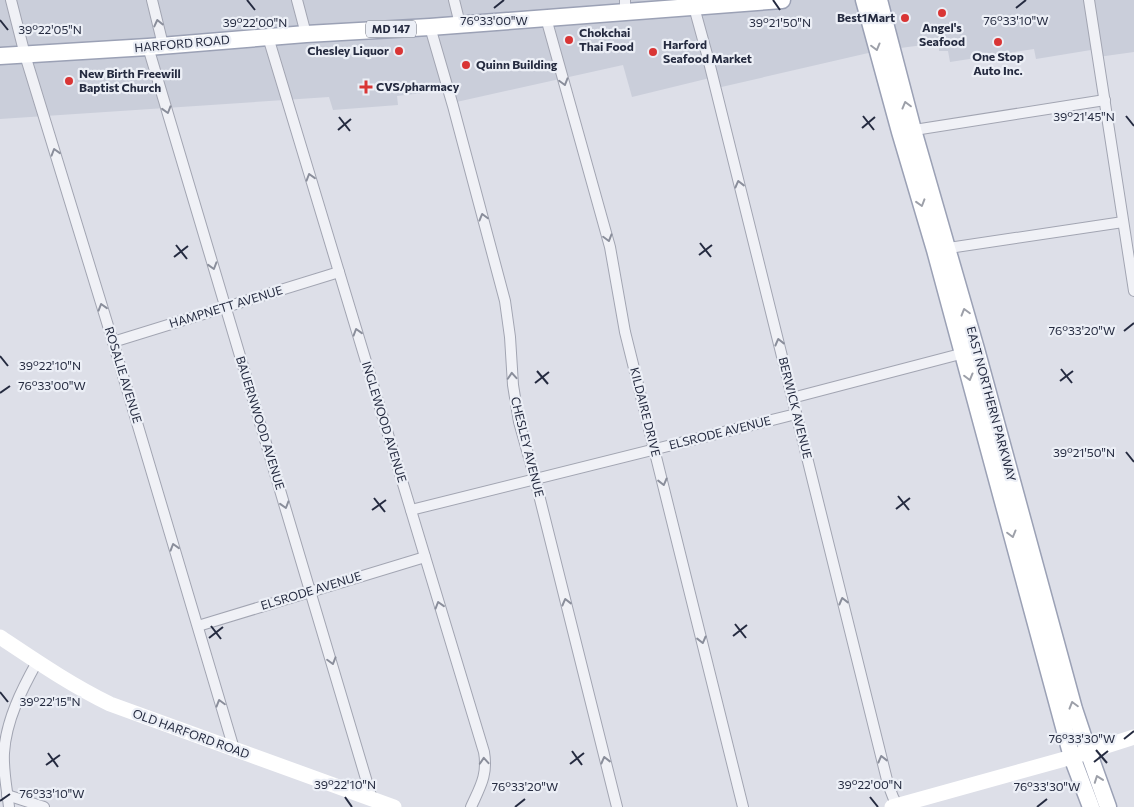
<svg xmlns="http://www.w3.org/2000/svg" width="1134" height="807" font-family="Commissioner,sans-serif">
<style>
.built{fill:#caceda}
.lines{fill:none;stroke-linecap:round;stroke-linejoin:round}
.street-casing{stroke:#a2a5b2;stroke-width:12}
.primary-casing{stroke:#9ba1b5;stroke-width:19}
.street{stroke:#f0f1f6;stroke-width:10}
.secondary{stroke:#fff;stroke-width:15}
.primary{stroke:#fff;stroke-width:16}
.oneway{stroke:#8a8e9b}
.oneway2{stroke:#9da0a9}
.ticks{fill:none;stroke:#252b40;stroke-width:2}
.poi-dot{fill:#d93535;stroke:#eceff6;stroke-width:2}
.labels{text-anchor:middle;stroke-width:4.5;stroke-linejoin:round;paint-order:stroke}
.shield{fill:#eceff6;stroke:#616677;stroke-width:1}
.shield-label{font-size:11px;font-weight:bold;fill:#252b40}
.poi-label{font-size:12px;font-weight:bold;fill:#252b40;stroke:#eceff6;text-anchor:start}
.street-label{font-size:12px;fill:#252b40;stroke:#eceff6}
.ticks-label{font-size:12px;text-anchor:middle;fill:#252b40;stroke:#eceff6;stroke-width:4.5;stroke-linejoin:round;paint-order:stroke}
</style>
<rect width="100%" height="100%" fill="#dddfe8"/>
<polygon class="built" points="0,0 1134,0 1134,52 1098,57 1097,49 1036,59 1034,49 950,62 948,51 939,51 939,43 877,51 717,88 714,77 632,97 623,65 452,103 448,90 397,96 398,105 333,110 329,97 0,119"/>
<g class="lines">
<g class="street-casing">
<g id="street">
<polyline points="11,0 25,55 113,342 234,749"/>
<polyline points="152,0 163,45"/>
<polyline points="297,0 306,34"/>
<polyline points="454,0 460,24"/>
<polyline points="625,0 625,11"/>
<polyline points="1089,0 1134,291"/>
<polyline points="694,7 708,58 888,784 893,797 898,807"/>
<polyline points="546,18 610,247 625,332 743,807"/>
<polyline points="430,27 453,106 505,301 510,337 513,385 519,422 535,479 617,807"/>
<path d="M 268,37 L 484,752 C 488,775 480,787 471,807"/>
<polyline points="148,47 372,799"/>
<polyline points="908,131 1105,100"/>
<polyline points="942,249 1123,222"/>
<polyline points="113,342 339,272"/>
<polyline points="792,398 968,352"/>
<polyline points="411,510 796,414"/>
<polyline points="198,626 425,557"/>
<polyline points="7,795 44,807"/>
<path d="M 9,807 C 7,789 3,771 4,753 C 6,720 22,689 37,662"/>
</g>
</g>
<g class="primary-casing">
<g id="primary">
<polyline points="864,0 900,132 935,250 1072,757 1091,807"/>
<polyline points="879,0 913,130 976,349 1074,709 1088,751 1108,807"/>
<polyline points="0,56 148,47 306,34 430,27 782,0"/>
</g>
</g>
<use href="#street" class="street"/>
<g class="secondary">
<path d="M 0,637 C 36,661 71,685 110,704 L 394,807"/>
<polyline points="892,807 1072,757 1134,737"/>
</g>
<use href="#primary" class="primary"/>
</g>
<defs><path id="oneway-chevron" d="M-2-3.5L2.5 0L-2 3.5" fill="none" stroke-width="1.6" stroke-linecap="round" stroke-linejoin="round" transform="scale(1.25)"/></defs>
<g class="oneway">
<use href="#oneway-chevron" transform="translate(158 23) rotate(-103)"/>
<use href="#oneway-chevron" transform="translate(564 82) rotate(74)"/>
<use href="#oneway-chevron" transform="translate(167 110) rotate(73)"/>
<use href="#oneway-chevron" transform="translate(55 152) rotate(-107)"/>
<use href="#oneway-chevron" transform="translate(310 177) rotate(-107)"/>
<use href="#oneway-chevron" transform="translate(739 184) rotate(-104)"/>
<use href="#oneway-chevron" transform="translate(483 217) rotate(-105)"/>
<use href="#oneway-chevron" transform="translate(608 238) rotate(74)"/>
<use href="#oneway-chevron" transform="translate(213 266) rotate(73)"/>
<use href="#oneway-chevron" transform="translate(102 307) rotate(-107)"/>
<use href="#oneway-chevron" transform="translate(357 332) rotate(-107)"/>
<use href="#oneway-chevron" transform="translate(779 342) rotate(-104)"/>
<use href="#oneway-chevron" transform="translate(512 376) rotate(-94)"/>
<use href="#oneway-chevron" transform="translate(663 482) rotate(76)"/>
<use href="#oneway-chevron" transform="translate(285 505) rotate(73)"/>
<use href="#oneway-chevron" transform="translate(174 547) rotate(-107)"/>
<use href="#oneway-chevron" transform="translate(843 601) rotate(-104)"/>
<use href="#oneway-chevron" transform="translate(566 602) rotate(-104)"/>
<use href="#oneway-chevron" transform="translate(439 605) rotate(-107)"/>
<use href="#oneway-chevron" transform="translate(702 640) rotate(76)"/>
<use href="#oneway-chevron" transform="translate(332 661) rotate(74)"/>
<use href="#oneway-chevron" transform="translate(220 703) rotate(-106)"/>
<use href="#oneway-chevron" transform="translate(882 759) rotate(-104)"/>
<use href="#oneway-chevron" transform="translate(605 760) rotate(-104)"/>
<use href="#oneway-chevron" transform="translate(484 761) rotate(-94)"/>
</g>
<g class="oneway2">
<use href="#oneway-chevron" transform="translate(876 47) rotate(75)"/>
<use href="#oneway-chevron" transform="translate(906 105) rotate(-105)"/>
<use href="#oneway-chevron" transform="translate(921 203) rotate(73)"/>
<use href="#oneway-chevron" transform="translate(965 312) rotate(-106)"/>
<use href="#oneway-chevron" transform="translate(969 377) rotate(75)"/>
<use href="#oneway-chevron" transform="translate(1012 534) rotate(75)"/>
<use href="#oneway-chevron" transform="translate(1073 705) rotate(-106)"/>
<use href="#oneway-chevron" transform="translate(1098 779) rotate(-110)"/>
</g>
<path class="ticks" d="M 247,0 L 255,10M 773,0 L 780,10M 494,8 L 504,0M 1016,8 L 1026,0M 0,20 L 8,30M 863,116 L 874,130M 1126,116 L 1134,126M 339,117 L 350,131M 862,128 L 875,117M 338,130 L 351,119M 700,243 L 711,257M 176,245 L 187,259M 699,255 L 712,245M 174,257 L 188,246M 1124,331 L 1134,323M 0,356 L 8,366M 1061,369 L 1072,383M 537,371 L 548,384M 1060,381 L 1073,371M 535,383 L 549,372M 0,393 L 10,386M 1126,452 L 1134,462M 898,496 L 909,510M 374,498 L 385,512M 896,509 L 910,498M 372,510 L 386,500M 735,624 L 746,638M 211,626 L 221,639M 733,636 L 747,625M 209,638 L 223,627M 0,692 L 8,702M 1124,739 L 1134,731M 1096,750 L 1107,763M 572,751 L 582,765M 48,753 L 58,767M 1094,762 L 1108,751M 570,764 L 584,753M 46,765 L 60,755M 345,797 L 352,807M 870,797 L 878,807M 0,801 L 10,794M 515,807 L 525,799M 1037,807 L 1047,799"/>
<g class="poi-dot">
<circle cx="942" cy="13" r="5"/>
<circle cx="905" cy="18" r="5"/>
<circle cx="569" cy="40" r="5"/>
<circle cx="998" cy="42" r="5"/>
<circle cx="399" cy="51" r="5"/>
<circle cx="653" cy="52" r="5"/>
<circle cx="466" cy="65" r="5"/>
<circle cx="69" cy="81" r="5"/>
<path d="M363.5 79.5h5v5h5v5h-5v5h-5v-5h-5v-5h5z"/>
</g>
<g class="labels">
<rect class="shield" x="366" y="20.5" width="50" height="17" rx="4"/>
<g class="shield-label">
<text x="391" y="33">MD 147</text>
</g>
<g class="poi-label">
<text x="895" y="22" text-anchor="end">Best1Mart</text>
<text x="942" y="32" text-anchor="middle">Angel's<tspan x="942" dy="14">Seafood</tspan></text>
<text x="579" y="37">Chokchai<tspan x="579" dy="14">Thai Food</tspan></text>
<text x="663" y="49">Harford<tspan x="663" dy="14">Seafood Market</tspan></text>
<text x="389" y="55" text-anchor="end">Chesley Liquor</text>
<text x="998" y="61" text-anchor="middle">One Stop<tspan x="998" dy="14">Auto Inc.</tspan></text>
<text x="476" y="69">Quinn Building</text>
<text x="79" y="78">New Birth Freewill<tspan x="79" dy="14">Baptist Church</tspan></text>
<text x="376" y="91">CVS/pharmacy</text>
</g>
<g class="street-label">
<text transform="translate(182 44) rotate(-5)" y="4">HARFORD ROAD</text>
<text transform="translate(226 307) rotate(-17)" y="4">HAMPNETT AVENUE</text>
<text transform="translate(123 375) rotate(73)" y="4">ROSALIE AVENUE</text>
<text transform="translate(991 404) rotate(75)" y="4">EAST NORTHERN PARKWAY</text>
<text transform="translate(795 408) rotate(76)" y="4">BERWICK AVENUE</text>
<text transform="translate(645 412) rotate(76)" y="4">KILDAIRE DRIVE</text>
<text transform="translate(384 422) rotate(73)" y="4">INGLEWOOD AVENUE</text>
<text transform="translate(260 423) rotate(73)" y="4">BAUERNWOOD AVENUE</text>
<text transform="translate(720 433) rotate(-14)" y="4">ELSRODE AVENUE</text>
<text transform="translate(527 447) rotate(76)" y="4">CHESLEY AVENUE</text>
<text transform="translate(311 591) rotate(-17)" y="4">ELSRODE AVENUE</text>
<text transform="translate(191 734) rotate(20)" y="4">OLD HARFORD ROAD</text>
</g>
</g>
<g class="ticks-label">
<text x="494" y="25">76°33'00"W</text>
<text x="1016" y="25">76°33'10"W</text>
<text x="255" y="27">39°22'00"N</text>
<text x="780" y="27">39°21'50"N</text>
<text x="50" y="34">39°22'05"N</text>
<text x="1084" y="121">39°21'45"N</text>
<text x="1082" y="335">76°33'20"W</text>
<text x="50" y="370">39°22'10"N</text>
<text x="52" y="390">76°33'00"W</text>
<text x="1084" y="457">39°21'50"N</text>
<text x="50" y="706">39°22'15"N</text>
<text x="1082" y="743">76°33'30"W</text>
<text x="345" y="789">39°22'10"N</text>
<text x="870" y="789">39°22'00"N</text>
<text x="525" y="791">76°33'20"W</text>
<text x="1047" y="791">76°33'30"W</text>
<text x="52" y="798">76°33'10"W</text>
</g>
</svg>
